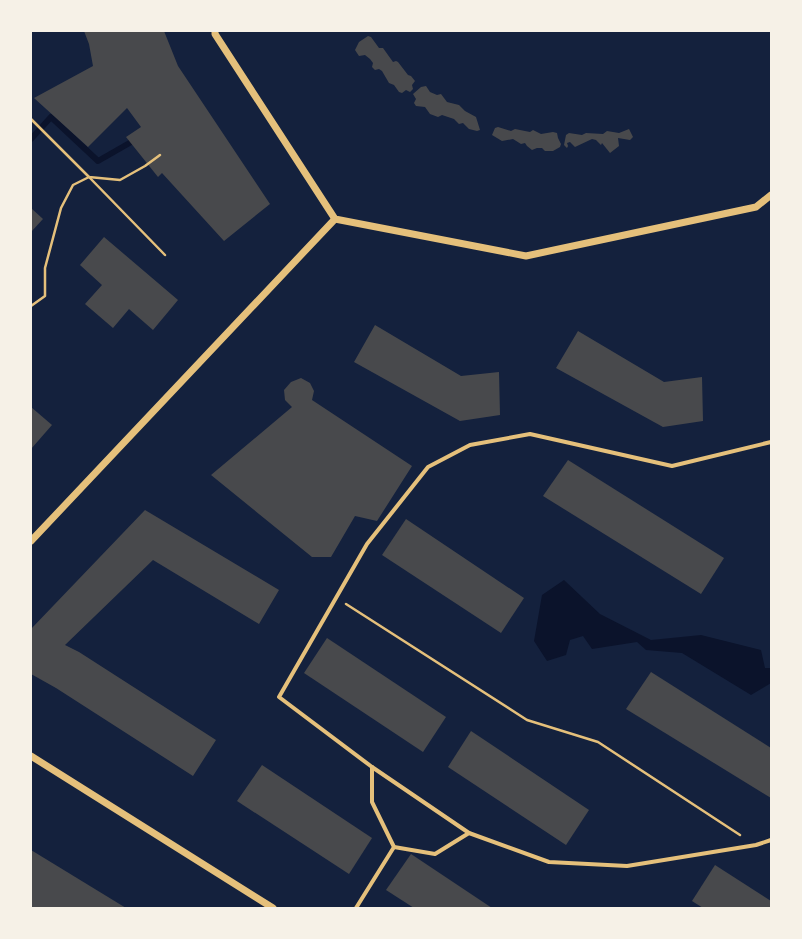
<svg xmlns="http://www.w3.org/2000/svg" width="802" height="939" font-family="Roboto,sans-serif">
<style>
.water{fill:#0b132b}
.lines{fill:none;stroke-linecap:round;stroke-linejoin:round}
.stream{stroke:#0b132b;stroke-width:6}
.building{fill:#48494c}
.path{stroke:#e5c07b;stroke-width:2.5}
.minor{stroke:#e5c07b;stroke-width:4}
.tertiary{stroke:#e5c07b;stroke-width:7}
</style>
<rect width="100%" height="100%" fill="#14213d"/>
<polygon class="water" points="564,580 600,614 651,640 701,635 761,650 765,668 771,668 771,683 751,695 682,653 646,650 637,642 592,649 583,636 570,640 566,655 547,661 534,641 542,595"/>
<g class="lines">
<polyline class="stream" points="31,139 51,117 98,161 133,141"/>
</g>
<g class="building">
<polygon points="84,31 164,31 178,66 270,204 224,241 162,173 158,177 126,137 141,127 127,108 88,147 34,98 93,66 89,44"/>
<polygon points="368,36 371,37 379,48 383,48 393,62 396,61 398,62 408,75 411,76 415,81 412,85 413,89 410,92 406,90 402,93 399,92 394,85 389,83 382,71 379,69 375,70 372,67 373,63 370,59 365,55 359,56 355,50 359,42"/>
<polygon points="426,86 430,92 437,95 441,94 447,102 459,105 465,111 476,117 480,130 477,131 469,129 463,123 459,124 454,119 442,115 438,117 430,114 425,107 416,106 414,103 416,99 413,94 421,87"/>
<polygon points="498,127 511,131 515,129 530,132 533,130 541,134 553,132 557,133 558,138 561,144 560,147 553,151 545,151 542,148 537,148 532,150 527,146 525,143 521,144 513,139 502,141 492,135 495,128"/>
<polygon points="629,129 633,137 630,140 618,138 619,146 610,153 602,143 601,145 596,140 592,139 575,147 570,142 567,143 568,146 567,148 564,145 566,135 569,133 582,135 586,133 603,134 607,131 619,133"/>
<polygon points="31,208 43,219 31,232"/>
<polygon points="104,237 178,300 153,330 129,309 113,328 85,304 102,285 80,265"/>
<polygon points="375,325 461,376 499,372 500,415 460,421 354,362"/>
<polygon points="578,331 664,382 702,377 703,421 663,427 556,368"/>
<polygon points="301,378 310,383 314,391 312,400 412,466 377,521 355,516 331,557 312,557 211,475 292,407 285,400 284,390 291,382"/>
<polygon points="31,407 52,425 31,449"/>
<polygon points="568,460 724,558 701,594 543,496"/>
<polygon points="145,510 279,590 259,624 153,560 65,645 79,652 216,740 193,776 56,688 31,674 31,629"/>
<polygon points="406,519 524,598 501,633 382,555"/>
<polygon points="327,638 446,717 423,752 304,673"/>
<polygon points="651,672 771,748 771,798 626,709"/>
<polygon points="471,731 589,810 566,845 448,767"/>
<polygon points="262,765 372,838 349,874 237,801"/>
<polygon points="31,850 126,908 31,908"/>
<polygon points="411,854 492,908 414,908 386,890"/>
<polygon points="715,865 771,901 771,908 703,908 692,901"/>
</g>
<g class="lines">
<g class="path">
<polyline points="31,119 89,177 120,180 145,166 160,155"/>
<polyline points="31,306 45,296 45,268 61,208 73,185 89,177 165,255"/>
<polyline points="346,604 527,720 598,742 740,835"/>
</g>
<g class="minor">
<polyline points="771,442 672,466 530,434 470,445 428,467 367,544 279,697 372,767 469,833 549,862 627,866 756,845 771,840"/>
<polyline points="372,767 372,802 394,847 435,854 469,833"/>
<polyline points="356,908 394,847"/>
</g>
<g class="tertiary">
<polyline points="215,31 215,34 335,219 526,256 756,207 771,195"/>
<polyline points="31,541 335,219"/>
<polyline points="31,756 273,908"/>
</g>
</g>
<rect width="802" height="939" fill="none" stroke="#f6f1e7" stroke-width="64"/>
</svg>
